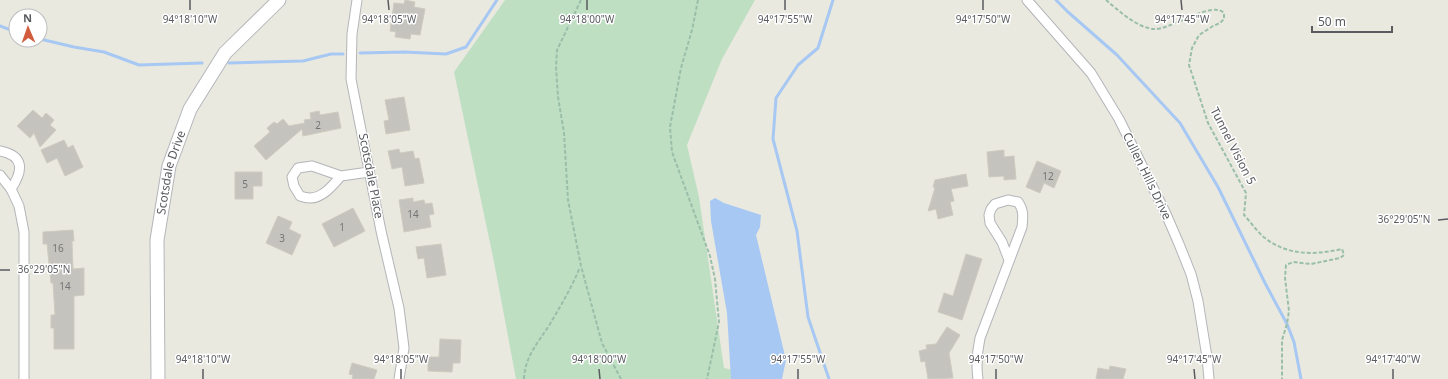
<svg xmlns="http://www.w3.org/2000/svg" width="1448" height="379" font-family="'Noto Sans',sans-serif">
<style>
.green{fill:#bfdfc3}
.water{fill:#a7c8f3}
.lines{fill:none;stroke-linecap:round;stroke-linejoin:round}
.stream{stroke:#a7c8f3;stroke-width:3}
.building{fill:#c5c3bd;stroke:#cecbbf}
.street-casing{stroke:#b3b5b9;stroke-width:11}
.secondary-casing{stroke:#b4b6bb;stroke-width:15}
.path{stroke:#9abfa9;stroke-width:2;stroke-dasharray:4 2;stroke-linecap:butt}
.street{stroke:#fff;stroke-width:9}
.secondary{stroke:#fff;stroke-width:13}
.ticks{fill:none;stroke:#595b5f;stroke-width:1.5}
.labels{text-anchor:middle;stroke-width:3;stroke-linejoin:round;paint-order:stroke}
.number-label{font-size:10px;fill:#747576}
.street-label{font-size:12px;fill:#595b5f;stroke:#fff}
.ticks-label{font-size:10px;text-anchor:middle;fill:#595b5f;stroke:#fff;stroke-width:3;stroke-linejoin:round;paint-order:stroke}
</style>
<rect width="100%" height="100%" fill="#eae9e0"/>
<polygon class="green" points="505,0 755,0 722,59 687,145 699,197 724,368 774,379 516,379 494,262 454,72"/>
<polygon class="water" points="715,198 724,203 761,215 760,227 756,235 786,360 782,379 731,379 727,313 711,221 710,201"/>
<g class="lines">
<g class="stream">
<polyline points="1056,0 1068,12 1117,55 1180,123 1218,187 1265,283 1287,324 1294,342 1301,379"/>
<polyline points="0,26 16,32"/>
<polyline points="40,39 74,47 104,52 139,65 202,63"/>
<polyline points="360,53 404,52 446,54 466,47 497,0"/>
<polyline points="229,63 303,61 331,54 343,54"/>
<polyline points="829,379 808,317 797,231 773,139 776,98 798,65 818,48 833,0"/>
</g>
</g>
<g class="building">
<polygon points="405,0 415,2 414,7 425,9 420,35 411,34 410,39 395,37 396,32 390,31 394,3 404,4"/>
<polygon points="404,97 410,130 386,134 384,121 389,120 385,100"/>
<polygon points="33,110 42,118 46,113 54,120 50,125 56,130 40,147 34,133 30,138 17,126"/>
<polygon points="319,111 320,115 338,112 341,128 303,136 302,129 266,160 254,146 270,132 267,128 274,122 277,124 283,119 289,126 305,123 304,120 311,119 310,113"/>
<polygon points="64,140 68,148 73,145 83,167 65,176 57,158 47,163 41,150"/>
<polygon points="399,149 400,153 413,151 415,159 419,158 424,183 405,186 402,167 392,169 388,151"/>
<polygon points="1004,150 1004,157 1014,156 1016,179 1004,180 1004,176 989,177 987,152"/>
<polygon points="1037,161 1061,171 1054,188 1044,183 1040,193 1026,187"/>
<polygon points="235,172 262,172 262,186 253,186 253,199 235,199"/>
<polygon points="966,174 968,186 951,189 954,201 950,202 953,215 938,219 936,209 928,211 935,188 933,187 935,180"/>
<polygon points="413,198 413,202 424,200 425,204 432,203 434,214 429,215 431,227 404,232 399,200"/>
<polygon points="353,208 365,231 334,247 322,224"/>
<polygon points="278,216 292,222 289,229 301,235 292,255 266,243"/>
<polygon points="73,230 74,241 72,241 73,269 84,268 84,295 74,296 74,349 54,349 54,328 51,328 51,315 55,315 53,283 51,283 47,244 43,244 43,232"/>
<polygon points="441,244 446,275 427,278 424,258 418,259 416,247"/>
<polygon points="966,254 982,259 962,320 938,312 944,293 953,296"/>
<polygon points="947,327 960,335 949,353 953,378 928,379 925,361 921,362 919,351 927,349 926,345 936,344"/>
<polygon points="440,339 461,340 460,363 453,363 452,372 428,371 428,357 439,357"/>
<polygon points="352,363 377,370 374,379 352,379 353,375 349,374"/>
<polygon points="1110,366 1126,369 1123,379 1096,379 1098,368 1109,370"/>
</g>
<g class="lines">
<g class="street-casing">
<g id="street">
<polyline points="357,0 352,34 351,79 381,231 399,308 404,348 399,379"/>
<polyline points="1027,0 1091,73 1119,119 1166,214 1179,244 1191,274 1198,301 1207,357 1209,379"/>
<path d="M 0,151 C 25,156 23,171 11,189"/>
<polyline points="0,175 11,189 19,206 24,232 24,379"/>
<path d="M 341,176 C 333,185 323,198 310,198 C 307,198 303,197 300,196 L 294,186 L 292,177 L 298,168 L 312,166 L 341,176 L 369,172"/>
<path d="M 978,379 C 976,365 977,352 980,338 L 1022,227 C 1023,218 1024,210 1018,202 L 1008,200 L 995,204 L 991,209 L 989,215 L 990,223 L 1002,242 L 1009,260"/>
</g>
</g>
<g class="secondary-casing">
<g id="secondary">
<path id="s1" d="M 158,379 L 157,240 L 169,166 L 190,109 L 225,53 L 279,0"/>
</g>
</g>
<g class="path">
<polyline points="581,0 557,50 556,67 558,97 564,133 568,200 581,266 602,343 621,379"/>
<polyline points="698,0 692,30 681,68 670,127 672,152 710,256 715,279 719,322 707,379"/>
<path d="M 1106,0 C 1118,10 1137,28 1154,29 C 1171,30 1212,0 1224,13 L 1224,19 L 1220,23 L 1213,26 L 1199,35 L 1192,48 L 1189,65 L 1208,123 L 1246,193 L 1244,215 C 1251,222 1257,232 1265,238 C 1288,256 1315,255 1342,249 L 1344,255 L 1340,258 L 1311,264 L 1293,262 L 1286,265 L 1285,278 L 1289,311 L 1287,324 L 1282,340 L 1282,379"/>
<path d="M 524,379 C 525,356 538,343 550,324 C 561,305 572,287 580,267"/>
</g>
<use href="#street" class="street"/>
<use href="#secondary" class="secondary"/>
</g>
<path class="ticks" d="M 190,0 L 190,10M 388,0 L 389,10M 587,0 L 587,10M 785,0 L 785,10M 983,0 L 983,10M 1181,0 L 1182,10M 1438,220 L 1448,219M 0,270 L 10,270M 203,369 L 203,379M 401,369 L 401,379M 599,369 L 600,379M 798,369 L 798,379M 996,369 L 996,379M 1194,369 L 1195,379M 1393,369 L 1393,379"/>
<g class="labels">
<g class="number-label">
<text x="318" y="129">2</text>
<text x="1048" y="180">12</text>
<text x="245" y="188">5</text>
<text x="413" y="218">14</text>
<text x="342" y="231">1</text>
<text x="282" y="242">3</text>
<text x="58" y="252">16</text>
<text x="65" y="290">14</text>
</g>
<g class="street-label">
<text transform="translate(1233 146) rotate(63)" y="4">Tunnel Vision 5</text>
<text dy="4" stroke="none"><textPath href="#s1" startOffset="208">Scotsdale Drive</textPath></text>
<text transform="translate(371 176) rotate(79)" y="4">Scotsdale Place</text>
<text transform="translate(1147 176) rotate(64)" y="4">Cullen Hills Drive</text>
</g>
</g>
<g class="ticks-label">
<text x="190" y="23">94°18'10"W</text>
<text x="389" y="23">94°18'05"W</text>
<text x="587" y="23">94°18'00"W</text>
<text x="785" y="23">94°17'55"W</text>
<text x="983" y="23">94°17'50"W</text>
<text x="1182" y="23">94°17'45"W</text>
<text x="1404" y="223">36°29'05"N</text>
<text x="44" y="273">36°29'05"N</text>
<text x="203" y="363">94°18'10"W</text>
<text x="401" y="363">94°18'05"W</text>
<text x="599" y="363">94°18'00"W</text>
<text x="798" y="363">94°17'55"W</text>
<text x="996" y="363">94°17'50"W</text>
<text x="1194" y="363">94°17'45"W</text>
<text x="1393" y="363">94°17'40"W</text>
</g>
<g transform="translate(28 28) rotate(358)"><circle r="19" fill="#ffffff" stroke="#bdbdbf"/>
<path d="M0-3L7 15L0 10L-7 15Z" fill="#d25d3e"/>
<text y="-6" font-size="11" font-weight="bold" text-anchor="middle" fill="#595b5f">N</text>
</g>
<path d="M1312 26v6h80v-6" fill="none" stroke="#595b5f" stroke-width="2"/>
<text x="1318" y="26" font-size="12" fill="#595b5f" stroke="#ffffff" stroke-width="3" paint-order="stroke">50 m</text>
</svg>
